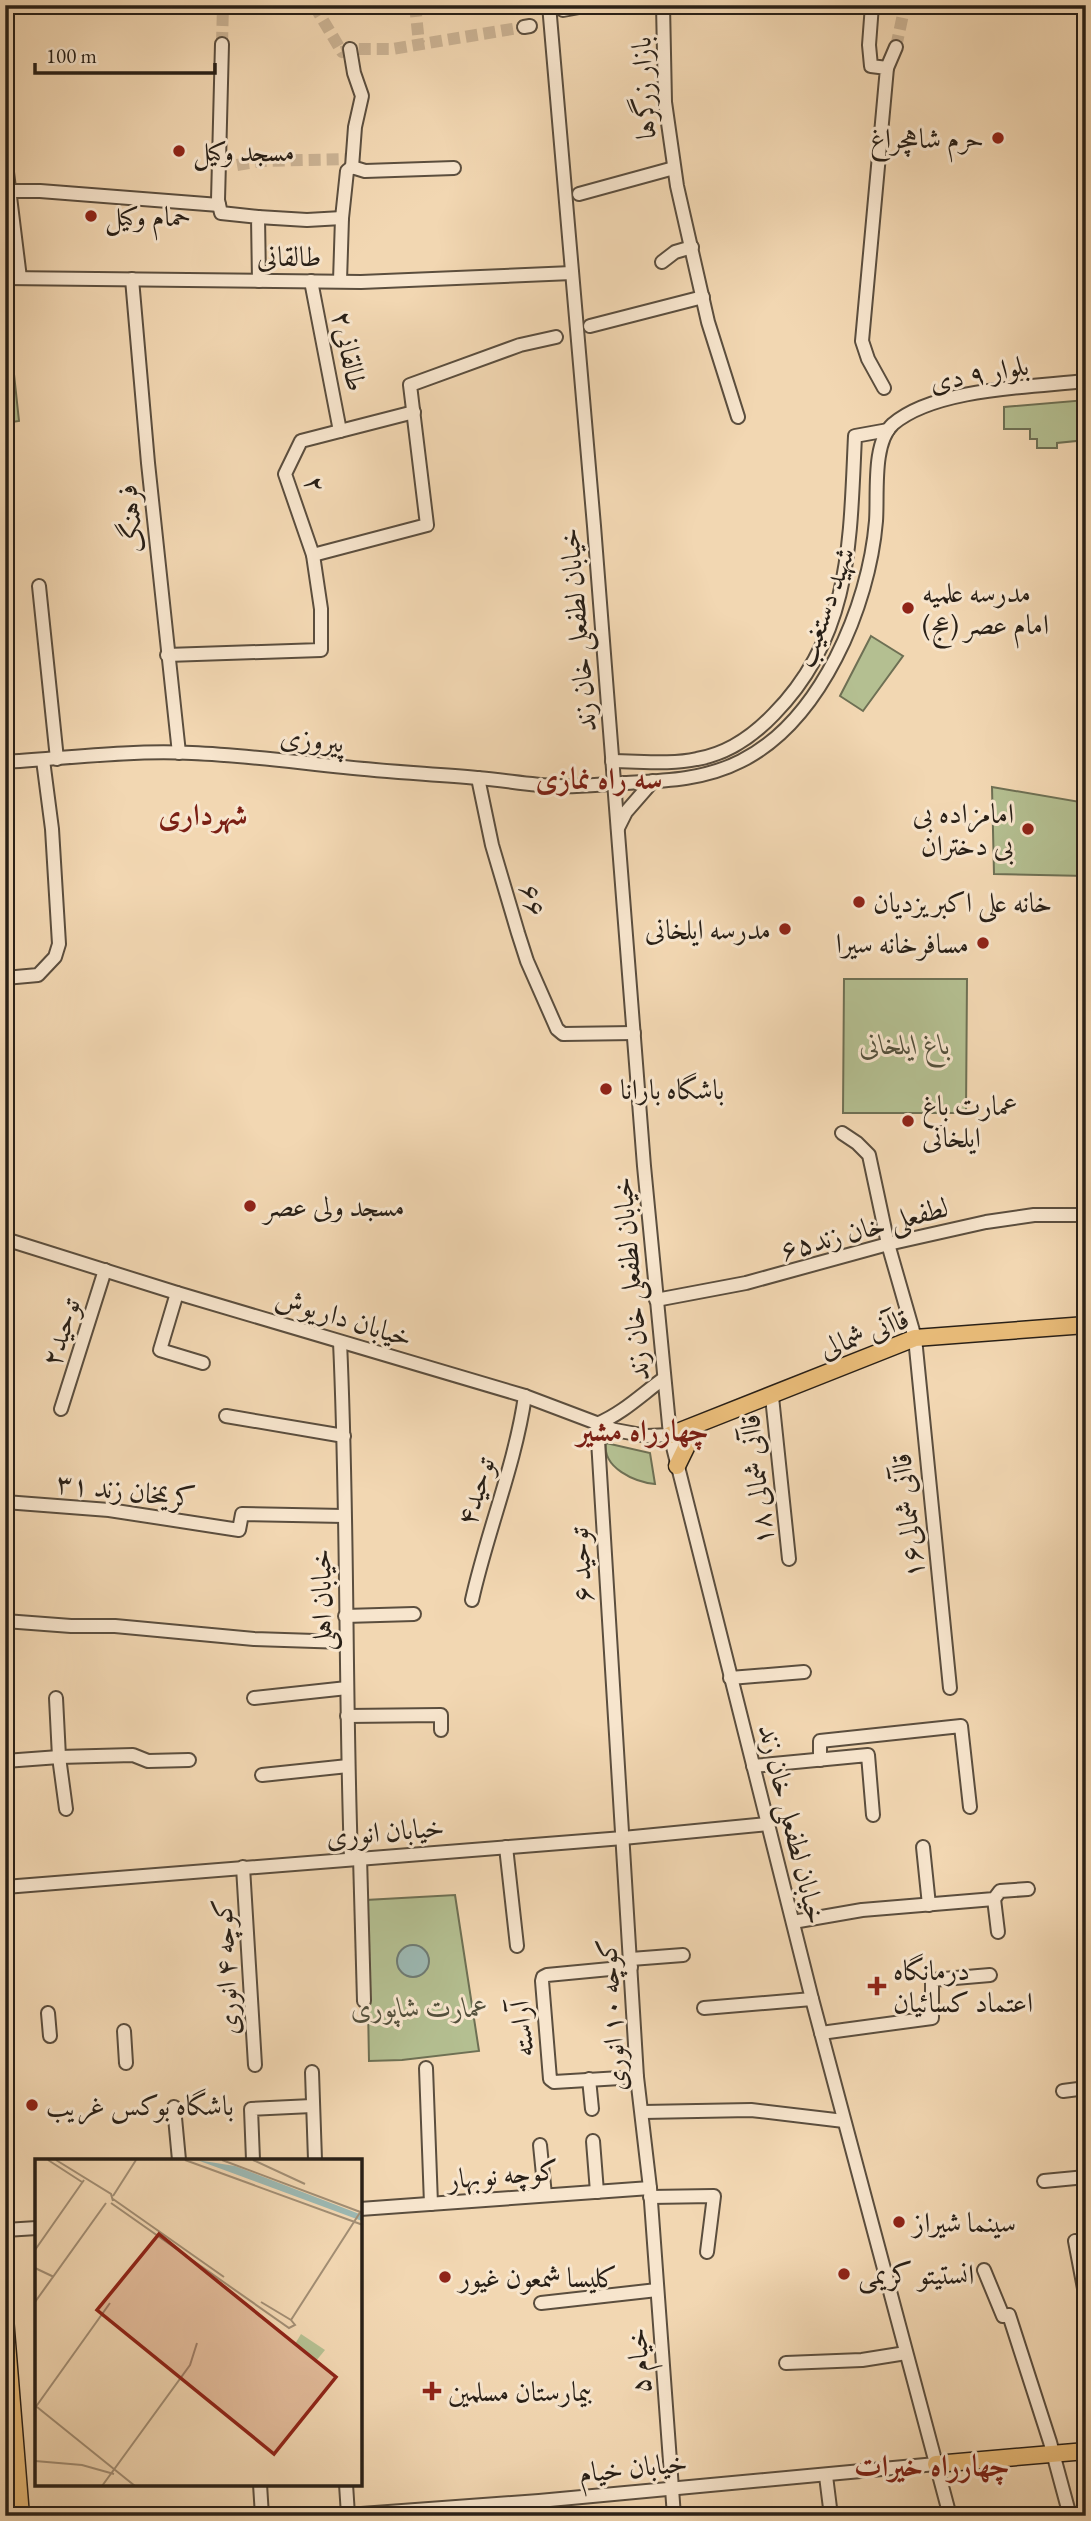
<svg xmlns="http://www.w3.org/2000/svg" width="1091" height="2521" font-family="'EB Garamond',Amiri,serif">
<style>
.green{fill:#b4bf91;stroke:#6e7054;stroke-width:2}
.water{fill:#9cb8b2;stroke:#6e7b74;stroke-width:2}
.lines{fill:none;stroke-linecap:round;stroke-linejoin:round}
.minor-tunnel{stroke:#cab293;stroke-width:12;stroke-dasharray:12 6;stroke-linecap:butt}
.minor-casing{stroke:#5b4e3e;stroke-width:16}
.major-casing{stroke:#292017;stroke-width:19}
.minor{stroke:#f7e5cd;stroke-width:12}
.major{stroke:#e9bc79;stroke-width:16}
.poi-dot{fill:#8f2418;stroke:#f7e5cd;stroke-width:2.5}
.labels{text-anchor:middle;stroke-width:6;stroke-linejoin:round;paint-order:stroke}
.street-label{font-size:28px;fill:#292017;stroke:#f7e5cd}
.poi-label{font-size:28px;fill:#292017;stroke:#f7e5cd;text-anchor:start}
.park-label{font-size:28px;font-style:italic;fill:#53503c;stroke:#f7e5cd}
.neighbourhood-label{font-size:30px;font-weight:bold;fill:#7a1f14;stroke:#f7e5cd}
.inset-road{fill:none;stroke:#a28e74;stroke-width:2}
.view{fill:#8f2418;fill-opacity:0.15;stroke:#8f2418;stroke-width:3.5}
.inset-edge{fill:none;stroke:#292017;stroke-width:3.5}
</style>
<rect width="100%" height="100%" fill="#f2d7b2"/>
<filter id="stains"><feTurbulence type="fractalNoise" baseFrequency=".00286" numOctaves="4"/><feColorMatrix values="0 0 0 0 .2 0 0 0 0 .09 0 0 0 0 .02 0 0 0 .5 -.17"/></filter>
<radialGradient id="worn" r=".72"><stop offset=".6" stop-color="#630" stop-opacity="0"/><stop offset="1" stop-color="#630" stop-opacity=".3"/></radialGradient>
<g class="green">
<polygon points="5,290 19,421 5,423"/>
<polygon points="1086,400 1086,440 1057,443 1057,448 1037,448 1037,439 1030,439 1030,429 1004,429 1004,407"/>
<polygon points="871,636 903,656 863,711 840,696"/>
<polygon points="992,787 1086,803 1086,876 994,874"/>
<polygon points="844,979 967,979 966,1113 843,1113"/>
<path d="M 606,1443 L 650,1453 L 655,1484 C 635,1482 602,1468 606,1443 Z"/>
<polygon points="455,1895 479,2051 402,2060 369,2061 366,1900"/>
</g>
<circle class="water" cx="413" cy="1961" r="16"/>
<g class="lines">
<g class="minor-tunnel">
<polyline points="314,5 342,52 350,49 392,49 524,27"/>
<polyline points="415,5 419,43"/>
<polyline points="222,44 223,5"/>
<polyline points="896,47 905,5"/>
<polyline points="237,165 261,161 354,159"/>
</g>
<g class="minor-casing">
<g id="minor">
<polyline points="549,5 594,526 644,1166 670,1435 812,1999 950,2516"/>
<polyline points="663,5 665,102 677,186 708,322 738,417"/>
<polyline points="872,5 869,45 871,66 887,68 862,341 868,359 884,388"/>
<polyline points="563,10 590,5"/>
<polyline points="524,27 530,26"/>
<polyline points="222,44 218,200 221,213 258,217 259,281"/>
<polyline points="350,49 354,73 362,96 355,127 352,167 365,171 454,168"/>
<polyline points="887,68 896,47"/>
<polyline points="5,156 20,278"/>
<polyline points="9,191 40,191 219,205"/>
<polyline points="579,194 674,168"/>
<polyline points="258,217 307,220 342,218"/>
<polyline points="662,262 675,252 692,247"/>
<polyline points="5,278 361,282 572,273"/>
<polyline points="132,279 148,463 179,753"/>
<polyline points="311,281 340,431"/>
<polyline points="340,281 342,218 347,171 352,167"/>
<polyline points="590,326 703,297"/>
<polyline points="313,555 427,525 410,385 520,345 556,337"/>
<polyline points="39,586 57,759"/>
<polyline points="167,655 321,650 321,609 313,555 285,474 301,441 414,412"/>
<path d="M 612,761 C 640,761 670,765 697,759 C 727,754 753,736 774,714 C 852,635 850,540 855,436 L 888,430"/>
<path d="M 5,762 C 67,758 130,750 192,753 C 243,755 294,762 344,767 C 389,772 433,774 477,778 C 504,780 530,785 557,786 C 579,787 602,784 624,783 C 664,781 704,780 741,761 C 821,721 869,606 876,521 C 878,494 872,443 893,424 C 935,388 1031,387 1086,381"/>
<polyline points="478,778 492,845 518,933 527,961 557,1029 563,1034 634,1033"/>
<polyline points="618,828 626,812 653,781"/>
<polyline points="5,978 38,975 55,957 59,944 52,829 43,760"/>
<polyline points="842,1133 857,1143 869,1155 888,1244 915,1338 950,1688"/>
<polyline points="5,1239 177,1293 525,1396 615,1430 647,1436 670,1435"/>
<polyline points="177,1293 160,1350 203,1363"/>
<polyline points="656,1300 746,1283 888,1244 986,1222 1034,1215 1086,1215"/>
<path d="M 340,1342 C 348,1514 345,1686 351,1858"/>
<path d="M 663,1379 C 641,1395 623,1413 597,1424 L 637,2077 L 650,2188 L 674,2516"/>
<polyline points="772,1397 789,1559"/>
<polyline points="61,1409 105,1270"/>
<polyline points="226,1416 344,1436"/>
<polyline points="5,1502 109,1510 239,1530 242,1514 344,1516"/>
<path d="M 472,1600 C 487,1532 515,1465 525,1396"/>
<polyline points="345,1616 414,1614"/>
<polyline points="5,1621 71,1626 115,1626 254,1639 345,1642"/>
<polyline points="730,1678 804,1672"/>
<polyline points="56,1698 59,1757 66,1809"/>
<polyline points="254,1698 347,1688"/>
<polyline points="347,1716 441,1715 441,1730"/>
<polyline points="820,1760 820,1741 961,1726 970,1807"/>
<polyline points="5,1761 59,1757 133,1755 148,1761 189,1760"/>
<polyline points="753,1766 868,1755 873,1815"/>
<polyline points="262,1775 348,1766"/>
<polyline points="506,1847 517,1946"/>
<polyline points="923,1847 929,1905"/>
<polyline points="360,1857 364,2001"/>
<polyline points="243,1867 255,2065"/>
<polyline points="5,1887 623,1838 768,1824"/>
<polyline points="994,1899 998,1932"/>
<polyline points="793,1922 862,1910 994,1899 1000,1891 1028,1889"/>
<polyline points="631,1959 683,1955"/>
<polyline points="631,1967 547,1975 543,1977 542,1981 550,2079 554,2082 637,2077"/>
<polyline points="704,2008 812,1999"/>
<polyline points="48,2013 50,2036"/>
<polyline points="124,2031 126,2063"/>
<polyline points="821,2033 932,2018 932,1980 990,1975"/>
<polyline points="426,2068 431,2204"/>
<polyline points="312,2072 315,2160"/>
<polyline points="589,2079 592,2109"/>
<polyline points="1063,2091 1086,2088"/>
<polyline points="174,2107 179,2160"/>
<polyline points="643,2112 751,2110 844,2121"/>
<polyline points="593,2141 597,2192"/>
<polyline points="540,2145 545,2195"/>
<polyline points="253,2160 251,2109 312,2106"/>
<polyline points="1044,2181 1086,2177"/>
<polyline points="650,2197 714,2196 707,2252"/>
<polyline points="360,2209 650,2188"/>
<polyline points="5,2230 37,2228"/>
<polyline points="1075,2241 1086,2299"/>
<polyline points="984,2270 1003,2316 1009,2315 1050,2442 1070,2516"/>
<polyline points="541,2303 657,2290"/>
<polyline points="786,2363 862,2360 906,2353"/>
<polyline points="826,2476 831,2516"/>
<polyline points="260,2484 262,2516"/>
<polyline points="346,2484 348,2515"/>
<polyline points="334,2516 539,2501 936,2464"/>
</g>
</g>
<g class="major-casing">
<g id="major">
<polyline points="670,1435 915,1338 1086,1325"/>
<polyline points="677,1466 697,1425"/>
<polyline points="5,2318 21,2516"/>
<polyline points="936,2464 1086,2451"/>
</g>
</g>
<use href="#minor" class="minor"/>
<use href="#major" class="major"/>
</g>
<g class="poi-dot">
<circle cx="998" cy="138" r="7"/>
<circle cx="179" cy="151" r="7"/>
<circle cx="91" cy="216" r="7"/>
<circle cx="908" cy="608" r="7"/>
<circle cx="1028" cy="829" r="7"/>
<circle cx="859" cy="902" r="7"/>
<circle cx="785" cy="929" r="7"/>
<circle cx="983" cy="943" r="7"/>
<circle cx="606" cy="1089" r="7"/>
<circle cx="908" cy="1121" r="7"/>
<circle cx="250" cy="1206" r="7"/>
<path d="M873.5 1975.5h7v7h7v7h-7v7h-7v-7h-7v-7h7z"/>
<circle cx="32" cy="2105" r="7"/>
<circle cx="899" cy="2222" r="7"/>
<circle cx="844" cy="2274" r="7"/>
<circle cx="445" cy="2277" r="7"/>
<path d="M428.5 2380.5h7v7h7v7h-7v7h-7v-7h-7v-7h7z"/>
</g>
<g class="labels">
<g class="street-label">
<text transform="translate(643 88) rotate(-93)" y="10">بازار زرگرها</text>
<text x="289" y="266">طالقانی</text>
<text transform="translate(350 351) rotate(79)" y="10">طالقانی۲</text>
<text transform="translate(979 373) rotate(-10)" y="10">بلوار ۹ دی</text>
<text transform="translate(316 484) rotate(80)" y="10">۲</text>
<text transform="translate(130 519) rotate(-97)" y="10">فرهنگ</text>
<text transform="translate(824 607) rotate(-70)" y="10">شهید دستغیب</text>
<text transform="translate(577 630) rotate(-95)" y="10">خیابان لطفعلی خان زند</text>
<text transform="translate(312 739) rotate(6)" y="10">پیروزی</text>
<text transform="translate(534 900) rotate(75)" y="10">۶۶</text>
<text transform="translate(864 1228) rotate(-15)" y="10">لطفعلی خان زند۶۵</text>
<text transform="translate(630 1279) rotate(-95)" y="10">خیابان لطفعلی خان زند</text>
<text transform="translate(344 1317) rotate(17)" y="10">خیابان داریوش</text>
<text transform="translate(60 1332) rotate(-72)" y="10">توحید۲</text>
<text transform="translate(864 1333) rotate(-20)" y="10">قاآنی شمالی</text>
<text transform="translate(756 1480) rotate(-96)" y="10">۱۸ قاآنی شمالی</text>
<text transform="translate(126 1490) rotate(7)" y="10">کریمخان زند ۳۱</text>
<text transform="translate(475 1491) rotate(-73)" y="10">توحید۴</text>
<text transform="translate(907 1516) rotate(-96)" y="10">قاآنی شمالی۱۶</text>
<text transform="translate(580 1565) rotate(-94)" y="10">۶ توحید</text>
<text transform="translate(321 1600) rotate(-91)" y="10">خیابان اهلی</text>
<text transform="translate(793 1824) rotate(76)" y="10">خیابان لطفعلی خان زند</text>
<text transform="translate(385 1831) rotate(-5)" y="10">خیابان انوری</text>
<text transform="translate(225 1967) rotate(-93)" y="10">کوچه ۴ انوری</text>
<text transform="translate(611 2015) rotate(-94)" y="10">کوچه ۱۰ انوری</text>
<text transform="translate(521 2029) rotate(-95)" y="10">آراسته</text>
<text transform="translate(503 2174) rotate(-5)" y="10">کوچه نوبهار</text>
<text transform="translate(638 2361) rotate(-94)" y="10">۵ خیام</text>
<text transform="translate(633 2467) rotate(-6)" y="10">خیابان خیام</text>
</g>
<g class="poi-label">
<text x="984" y="148" text-anchor="end">حرم شاهچراغ</text>
<text x="193" y="161">مسجد وکیل</text>
<text x="105" y="226">حمام وکیل</text>
<text x="922" y="602">مدرسه علمیه<tspan x="922" dy="32">امام عصر (عج)</tspan></text>
<text x="1014" y="823" text-anchor="end">امامزاده بی<tspan x="1014" dy="32">بی دختران</tspan></text>
<text x="873" y="912">خانه علی اکبر یزدیان</text>
<text x="771" y="939" text-anchor="end">مدرسه ایلخانی</text>
<text x="969" y="953" text-anchor="end">مسافرخانه سیرا</text>
<text x="620" y="1099">باشگاه بارانا</text>
<text x="922" y="1115">عمارت باغ<tspan x="922" dy="32">ایلخانی</tspan></text>
<text x="264" y="1216">مسجد ولی عصر</text>
<text x="893" y="1980">درمانگاه<tspan x="893" dy="32">اعتماد کسائیان</tspan></text>
<text x="46" y="2115">باشگاه بوکس غریب</text>
<text x="913" y="2232">سینما شیراز</text>
<text x="858" y="2284">انستیتو کریمی</text>
<text x="459" y="2287">کلیسا شمعون غیور</text>
<text x="448" y="2401">بیمارستان مسلمین</text>
</g>
<g class="park-label">
<text x="905" y="1054">باغ ایلخانی</text>
<text x="420" y="2017">عمارت شاپوری</text>
</g>
<g class="neighbourhood-label">
<text x="599" y="789">سه راه نمازی</text>
<text x="203" y="825">شهرداری</text>
<text x="643" y="1441">چهارراه مشیر</text>
<text x="932" y="2476">چهارراه خیرات</text>
</g>
</g>
<g transform="translate(35 2159)">
<rect width="327" height="327" fill="#f2d7b2"/>
<path d="M 266,175 L 290,191 L 281,202 L 260,185 Z" fill="#b4bf91"/>
<path d="M 162,1 L 200,7 L 327,56 L 327,62 Z" fill="#9cb8b2"/>
<path class="inset-road" d="M 13,1 L 47,23M 21,1 L 76,35 L 78,42M 150,1 L 328,66M 187,1 L 328,54M 218,1 L 270,25M 78,37 L 101,1M 78,40 L 189,118M 76,44 L 254,169 L 260,166 L 256,161M 0,91 L 49,21M 0,109 L 19,118M 0,143 L 71,44M 226,143 L 256,161M 256,161 L 326,52M 2,248 L 100,327M 0,249 L 75,144M 0,302 L 47,306 L 79,315M 67,327 L 155,206 L 162,184"/>
<path class="view" d="M 124,75 L 301,218 L 239,295 L 62,151 Z"/>
<rect width="327" height="327" class="inset-edge"/>
</g>
<rect width="1091" height="2521" fill="none" stroke="#f2d7b2" stroke-width="28"/>
<rect x="7" y="7" width="1077" height="2507" fill="none" stroke="#292017" stroke-width="3.5"/>
<rect x="14" y="14" width="1063" height="2493" fill="none" stroke="#292017" stroke-width="2"/>
<path d="M35 63v10h180v-10" fill="none" stroke="#292017" stroke-width="3.5"/>
<text x="46" y="63" font-size="21" fill="#292017" stroke="#f7e5cd" stroke-width="5" paint-order="stroke">100 m</text>
<rect width="100%" height="100%" filter="url(#stains)"/>
<rect width="100%" height="100%" fill="url(#worn)"/>
</svg>
